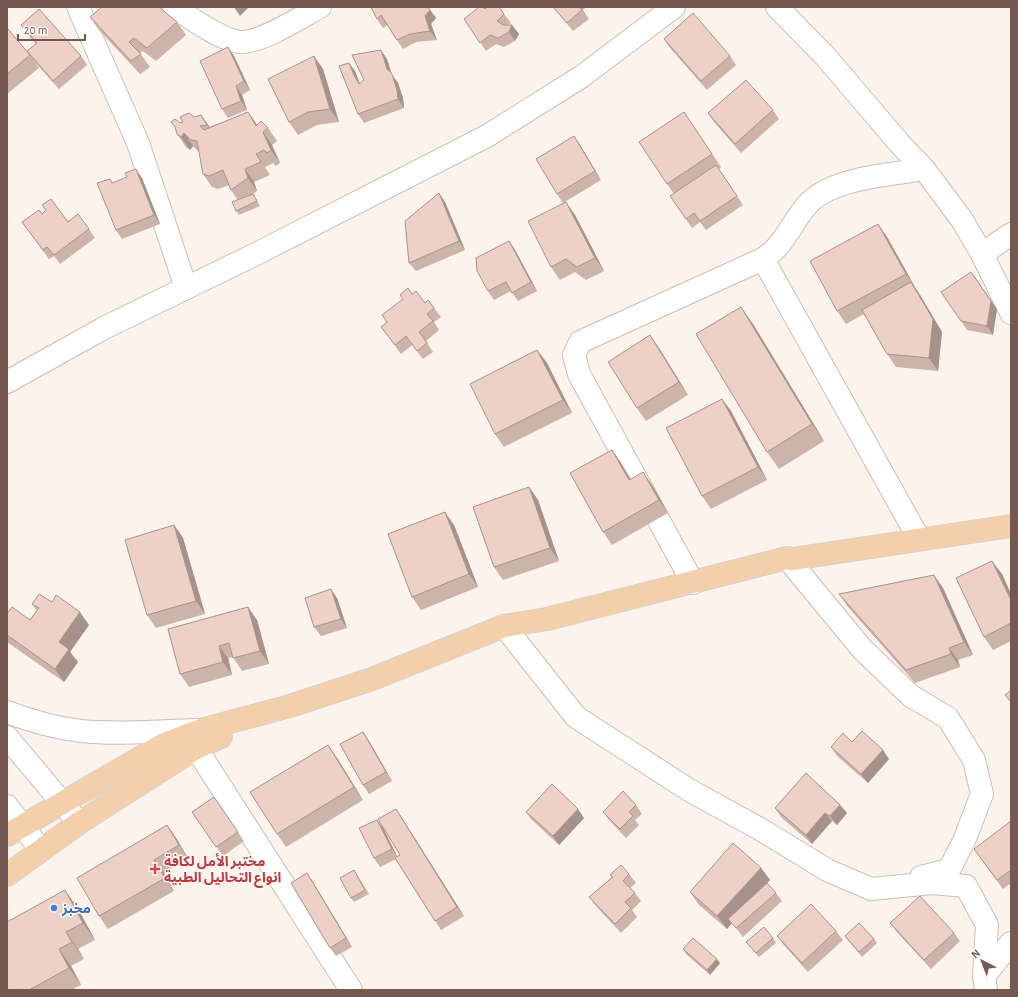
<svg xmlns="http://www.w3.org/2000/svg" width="1018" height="997" font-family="'Alegreya Sans','Noto Sans Arabic',sans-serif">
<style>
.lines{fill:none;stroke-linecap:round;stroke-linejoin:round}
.minor-casing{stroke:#cfbdb4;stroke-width:24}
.major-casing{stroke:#d8d1ce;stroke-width:24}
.minor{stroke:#fff;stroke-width:22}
.major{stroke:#f3d0ab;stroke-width:22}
.wall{fill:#cdb4aa}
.shaded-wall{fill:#a7928b}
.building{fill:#eed1c6;stroke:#a7928b}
.health-dot{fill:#e0444e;stroke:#fef8f2;stroke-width:1.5}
.shop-dot{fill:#3f7fe0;stroke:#fef8f2;stroke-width:1.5}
.labels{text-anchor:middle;stroke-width:3;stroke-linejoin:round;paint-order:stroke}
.health-label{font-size:14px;font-weight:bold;fill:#be3a42;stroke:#fef8f2;text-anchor:start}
.shop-label{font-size:14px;font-weight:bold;fill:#366cbe;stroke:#fef8f2;text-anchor:start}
</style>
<rect width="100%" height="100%" fill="#fbf3ec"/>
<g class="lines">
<g class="minor-casing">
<g id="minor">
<polyline points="78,7 138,143 186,288"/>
<path d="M 174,7 C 189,17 223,42 242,42 C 262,42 301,17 320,7"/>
<polyline points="777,7 825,56 900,144 924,169 962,220 982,254 1011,313"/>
<polyline points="982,254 1011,234"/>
<polyline points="763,259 919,539"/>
<polyline points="7,382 104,328 260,252 487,136 581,77 674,7"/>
<polyline points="787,558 863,650 911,696 948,718 974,760 982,794 964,841 949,870 921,877"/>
<path d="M 693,583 L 579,374 L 574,355 L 580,342 L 763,259 C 768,255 773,252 777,247 C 790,233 797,214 811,201 C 837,177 891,175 924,169"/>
<polyline points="504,626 576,717 689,790 760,829 827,870 871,889 932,883 966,886 987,925 984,976 986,990"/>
<path d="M 7,712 C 31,721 56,728 81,731 C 119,735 159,731 197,730"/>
<polyline points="7,737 79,823"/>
<polyline points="177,746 196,748 351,990"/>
<polyline points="7,806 41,850"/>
<polyline points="984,976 1011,943"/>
</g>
</g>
<g class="major-casing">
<g id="major">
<polyline points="7,835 164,744 204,729 290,706 372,679 504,626 547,619 787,558 792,559 1011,526"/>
<polyline points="7,875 79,823 196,748 221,737"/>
</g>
</g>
<use href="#minor" class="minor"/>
<use href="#major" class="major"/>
</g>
<g class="wall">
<polygon points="371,7 430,10 436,18 431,24 437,40 416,42 403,49 387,25 383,28 377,19"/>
<polygon points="553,7 586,7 583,10 589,19 573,31"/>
<polygon points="485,9 504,14 511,23 508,25 519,34 515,41 504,47 496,44 486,51 464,19"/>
<polygon points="90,17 177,22 186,35 156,61 143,51 140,53 150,67 140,74 99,30"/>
<polygon points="21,25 81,56 87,65 59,89 33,60 27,51 36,44 27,34"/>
<polygon points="7,28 30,55 39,68 7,94"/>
<polygon points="664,39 730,56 736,65 707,90 670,48"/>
<polygon points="228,47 234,56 250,90 242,95 247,110 228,118 222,109"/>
<polygon points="387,59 392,75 398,83 403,98 404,108 364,123 358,114 349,63 355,71 360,84"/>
<polygon points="323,69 339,122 317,125 298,135 289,122"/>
<polygon points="773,110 779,119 741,153 714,122 708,113"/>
<polygon points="248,112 257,125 268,128 277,141 272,145 280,163 276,166 273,163 265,167 270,175 254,182 257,191 253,194 260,206 239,215 236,211 237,199 231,190 229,185 218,189 212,187 203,174 199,152 193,146 190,150 186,147 177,134 180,123 201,115 210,127"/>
<polygon points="684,112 721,167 719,169 743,205 706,230 700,222 692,228 670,196 674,194 667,184"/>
<polygon points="580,145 601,180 563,203 557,194"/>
<polygon points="127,177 142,178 160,224 122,239 116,230 110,179 113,183"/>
<polygon points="445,202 465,250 416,271 409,263"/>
<polygon points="42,214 68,222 78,214 95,238 60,264 54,256 49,259 22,222"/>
<polygon points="575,215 604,271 586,280 575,272 560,280 551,267"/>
<polygon points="887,237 915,287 920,295 942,332 938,371 896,367 887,354 864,314 846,324 837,311"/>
<polygon points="509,241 515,250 537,291 518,301 511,291 494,300 488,291"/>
<polygon points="412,294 434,308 441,317 434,322 439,330 426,341 433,352 423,359 412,345 401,354 381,327 387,322 382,315"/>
<polygon points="997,309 993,335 967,330 961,321"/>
<polygon points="753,324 824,441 779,469 767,452"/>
<polygon points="659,348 688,395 646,421 637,408"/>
<polygon points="537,350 547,363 572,413 504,447 495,434"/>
<polygon points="722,399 731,411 767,480 711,509 702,496"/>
<polygon points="612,450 621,463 631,479 652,485 668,513 612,545 603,532"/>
<polygon points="529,487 538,500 559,561 503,580 494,567"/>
<polygon points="174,525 183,538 205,614 156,628 147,615"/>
<polygon points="454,525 478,587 421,610 412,597"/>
<polygon points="1002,574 1011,594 1011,641 993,650 984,637"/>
<polygon points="943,588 973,655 958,660 960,667 915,683 848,607 839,594"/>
<polygon points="337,598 347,628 321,636 314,627"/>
<polygon points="52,602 89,625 70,652 78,662 64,682 7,642 7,635 30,620 37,611 32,604"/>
<polygon points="257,620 269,664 242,671 233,657 228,658 232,675 189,687 180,674 168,629"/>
<polygon points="363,732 369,741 392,781 369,794 363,785"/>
<polygon points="852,742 889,759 868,783 837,756 831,747"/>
<polygon points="337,758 363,800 286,847 277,834"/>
<polygon points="214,797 244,841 223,856 192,812"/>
<polygon points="636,805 642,814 635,820 639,825 626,838 609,820 603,812"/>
<polygon points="840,805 847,813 837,825 832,821 812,844 781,817 775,808"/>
<polygon points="396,809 402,818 464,916 441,930 396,859 380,867 374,858 383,828 397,856 400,855"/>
<polygon points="526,812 584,818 559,845 532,820"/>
<polygon points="1011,821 1011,883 1003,889 980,858"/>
<polygon points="167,825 176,838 188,858 164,873 174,891 108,929 99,916"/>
<polygon points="761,868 770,880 766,884 776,893 782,901 743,937 732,923 727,929 699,905 690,892"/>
<polygon points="354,870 369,894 354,902 351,898"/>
<polygon points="629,874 636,883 630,888 635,893 641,901 632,910 637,917 621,933 596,906 589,897 612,877 610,875"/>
<polygon points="313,882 352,947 336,956 330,948"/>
<polygon points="77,907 95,940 78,949 84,959 71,966 81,985 71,990 7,990"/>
<polygon points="890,923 954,933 960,941 931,969 897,932"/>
<polygon points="836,931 843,940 808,972 783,944 777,936"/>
<polygon points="845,936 874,939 877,943 862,957 848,940"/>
<polygon points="773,938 776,943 759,957 746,942"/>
<polygon points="683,949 720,963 710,975 686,954"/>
</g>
<g class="shaded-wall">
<polygon points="234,7 249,7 240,16"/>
<polygon points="430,10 436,18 431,24 437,40 430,31 425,16"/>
<polygon points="512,25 519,34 515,41 509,32"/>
<polygon points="228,47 234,56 250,90 244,81"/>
<polygon points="381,50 387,59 392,75 398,83 403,98 404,108 398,99 387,69"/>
<polygon points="314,56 323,69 339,122 330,109"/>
<polygon points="349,63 355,71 360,84 354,75"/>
<polygon points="236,86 242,95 247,110 241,101"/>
<polygon points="248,112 257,125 256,126"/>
<polygon points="201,115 210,128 216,138 207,125"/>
<polygon points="263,132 272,145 280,163 271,150"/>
<polygon points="184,133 193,146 190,150 181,137"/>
<polygon points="574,136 580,145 601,180 595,171"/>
<polygon points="136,169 142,178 160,224 154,215"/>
<polygon points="245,169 254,182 257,191 248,178"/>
<polygon points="439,193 445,202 465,250 459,241"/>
<polygon points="566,202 575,215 604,271 595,258"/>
<polygon points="878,224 887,237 915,287 906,274"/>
<polygon points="509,241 515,250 537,291 531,282"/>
<polygon points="971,272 997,309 993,335 987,326"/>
<polygon points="911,282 920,295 942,332 938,371 929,358"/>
<polygon points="741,307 753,324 824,441 812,424"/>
<polygon points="650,335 659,348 688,395 679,382"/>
<polygon points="537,350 547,363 572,413 563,400"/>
<polygon points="722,399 731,411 767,480 758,467"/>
<polygon points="612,450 621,463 638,493 629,480"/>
<polygon points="643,472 652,485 668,513 659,500"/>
<polygon points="529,487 538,500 559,561 550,548"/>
<polygon points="445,512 454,525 478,587 469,574"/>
<polygon points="174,525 183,538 205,614 196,601"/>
<polygon points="992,561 1002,574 1011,594 1011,600"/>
<polygon points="934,575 943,588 973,655 964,642"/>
<polygon points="331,589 337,598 347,628 341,619"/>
<polygon points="248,607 257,620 269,664 260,651"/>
<polygon points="80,612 89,625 70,652 78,662 64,682 55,669 59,642"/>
<polygon points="219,646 228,658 232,675 223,662"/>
<polygon points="949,648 958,660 960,667 951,654"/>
<polygon points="363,732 369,741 392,781 386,772"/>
<polygon points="328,745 337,758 363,800 354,787"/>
<polygon points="883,750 889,759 868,783 861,774"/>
<polygon points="840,805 847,813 837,825 830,816"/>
<polygon points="396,809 402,818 464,916 457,907"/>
<polygon points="578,809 584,818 559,845 553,836"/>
<polygon points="825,813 832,821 812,844 806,835"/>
<polygon points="377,820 383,828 398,858 392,849"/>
<polygon points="167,825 176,838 188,858 179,845"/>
<polygon points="154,860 164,873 174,891 165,878"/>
<polygon points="761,868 770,880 732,923 728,919 732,923 727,929 717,916"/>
<polygon points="307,873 313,882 352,947 346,938"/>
<polygon points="65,890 77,907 95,940 83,923"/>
<polygon points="66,932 78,949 84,959 72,942"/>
<polygon points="59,949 71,966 81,985 69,968"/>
<polygon points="717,959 720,963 710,975 707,970"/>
</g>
<g class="building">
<polygon points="102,7 159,7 177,22 147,48 134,38 129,42 141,54 131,61 90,17"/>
<polygon points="371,7 428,7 430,10 425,16 430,31 410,34 397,40 381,15 377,19"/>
<polygon points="479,7 482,7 485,9 487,7 499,7 504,14 497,21 503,25 512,25 509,32 498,38 490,35 480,43 464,19"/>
<polygon points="553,7 579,7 582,10 567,23"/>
<polygon points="39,9 81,56 53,81 27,51 37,43 21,25"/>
<polygon points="693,13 730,56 701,81 664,39"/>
<polygon points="7,28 30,55 7,74"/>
<polygon points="228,47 244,81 236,86 241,101 222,109 200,61"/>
<polygon points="381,50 387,69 392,74 397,90 398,99 358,114 339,66 349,63 354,75 359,84 364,80 352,55"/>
<polygon points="314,56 330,109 308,112 289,122 268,79"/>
<polygon points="746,80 773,110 735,144 708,113"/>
<polygon points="248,112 256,126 261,121 268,128 263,132 271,150 267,153 264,150 256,154 261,162 245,169 248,178 231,190 223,170 209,176 203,174 197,141 191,140 184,133 181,137 177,134 175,127 171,122 175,119 180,123 183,122 180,117 189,113 194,117 201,115 207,125 200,126 204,130"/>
<polygon points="684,112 712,154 667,184 639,142"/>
<polygon points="574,136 595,171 557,194 536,159"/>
<polygon points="716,165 737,196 700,221 694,213 686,219 670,196"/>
<polygon points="136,169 154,215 116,230 97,183 110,179 112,183 127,177 125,173"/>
<polygon points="439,193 459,241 409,263 405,221"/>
<polygon points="253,194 257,201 236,211 232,202"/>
<polygon points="51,199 68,222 78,214 89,229 54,255 47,247 43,250 22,222 39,210 42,214 46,210 42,205"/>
<polygon points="566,202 595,258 577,267 566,259 551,267 528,221"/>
<polygon points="878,224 906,274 837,311 810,261"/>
<polygon points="509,241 531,282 512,293 506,282 488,291 477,271 476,258"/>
<polygon points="971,272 991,301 987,326 961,321 941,292"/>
<polygon points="911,282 933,319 929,358 887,354 862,310"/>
<polygon points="408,288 412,294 416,291 425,303 428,300 434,308 427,314 433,321 419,332 427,343 417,351 406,336 395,345 381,327 387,322 382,315 403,299 400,295"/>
<polygon points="741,307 812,424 767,452 696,334"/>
<polygon points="650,335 679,382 637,408 608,362"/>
<polygon points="537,350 563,400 495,434 470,384"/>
<polygon points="722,399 758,467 702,496 666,428"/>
<polygon points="612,450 629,480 643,472 659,500 603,532 570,473"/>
<polygon points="529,487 550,548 494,567 473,507"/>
<polygon points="445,512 469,574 412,597 388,534"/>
<polygon points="174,525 196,601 147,615 125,540"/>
<polygon points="992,561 1011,600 1011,623 984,637 956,578"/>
<polygon points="934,575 964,642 949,648 951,654 906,670 839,594"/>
<polygon points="331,589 341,619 314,627 305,598"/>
<polygon points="39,594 52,602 56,595 80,612 59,642 69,649 55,669 7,635 7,614 12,607 30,620 39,608 32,604"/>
<polygon points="248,607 260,651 233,658 229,643 219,646 223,662 180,674 168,629"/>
<polygon points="1011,690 1011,702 1005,695"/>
<polygon points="862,731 883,750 861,774 831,747 843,733 852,742"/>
<polygon points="363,732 386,772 363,785 340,744"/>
<polygon points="328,745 354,787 277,834 250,792"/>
<polygon points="806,773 840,805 830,816 825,813 806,835 775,808"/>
<polygon points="552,784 578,809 553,836 526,812"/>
<polygon points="623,791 636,805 629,812 633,816 620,829 603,812"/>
<polygon points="214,797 238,832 216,847 192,812"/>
<polygon points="396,809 457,907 435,921 395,858 400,855 378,819"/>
<polygon points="377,820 392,849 374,858 359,828"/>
<polygon points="1011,821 1011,870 997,880 974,849"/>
<polygon points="167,825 179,845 154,860 165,878 99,916 77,878"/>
<polygon points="733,843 761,868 717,916 690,892"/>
<polygon points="621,865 629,874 623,881 635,893 625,902 631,908 615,924 589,897 613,877 610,875"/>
<polygon points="354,870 365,890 351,898 340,878"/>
<polygon points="307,873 346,938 330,948 291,883"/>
<polygon points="767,883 776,893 736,928 728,919"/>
<polygon points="65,890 83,923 66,932 72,942 59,949 69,968 29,990 19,990 19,989 17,990 7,990 7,922"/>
<polygon points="920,896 954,933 924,960 890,923"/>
<polygon points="811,904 836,931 802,963 777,936"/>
<polygon points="859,923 874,939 859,952 845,936"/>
<polygon points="764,927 773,938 756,953 746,942"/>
<polygon points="693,938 717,959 707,970 683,949"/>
</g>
<path class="health-dot" d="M153 863h4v4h4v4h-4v4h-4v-4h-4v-4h4z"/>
<circle class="shop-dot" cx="54" cy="908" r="4"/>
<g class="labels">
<g class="health-label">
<text x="164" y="866">مختبر الأمل لكافة<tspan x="164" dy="16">انواع التحاليل الطبية</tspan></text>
</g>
<g class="shop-label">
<text x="62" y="913">مخبز</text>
</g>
</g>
<rect width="1018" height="997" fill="none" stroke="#755950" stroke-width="16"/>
<g transform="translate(982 961) rotate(318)" stroke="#fef8f2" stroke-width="3" paint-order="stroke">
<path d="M0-3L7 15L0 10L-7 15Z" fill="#755950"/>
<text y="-6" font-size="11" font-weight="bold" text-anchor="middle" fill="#755950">N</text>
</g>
<path d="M18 34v6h67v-6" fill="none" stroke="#755950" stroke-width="2"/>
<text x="24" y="34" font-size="12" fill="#755950" stroke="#fef8f2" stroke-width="3" paint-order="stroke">20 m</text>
</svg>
